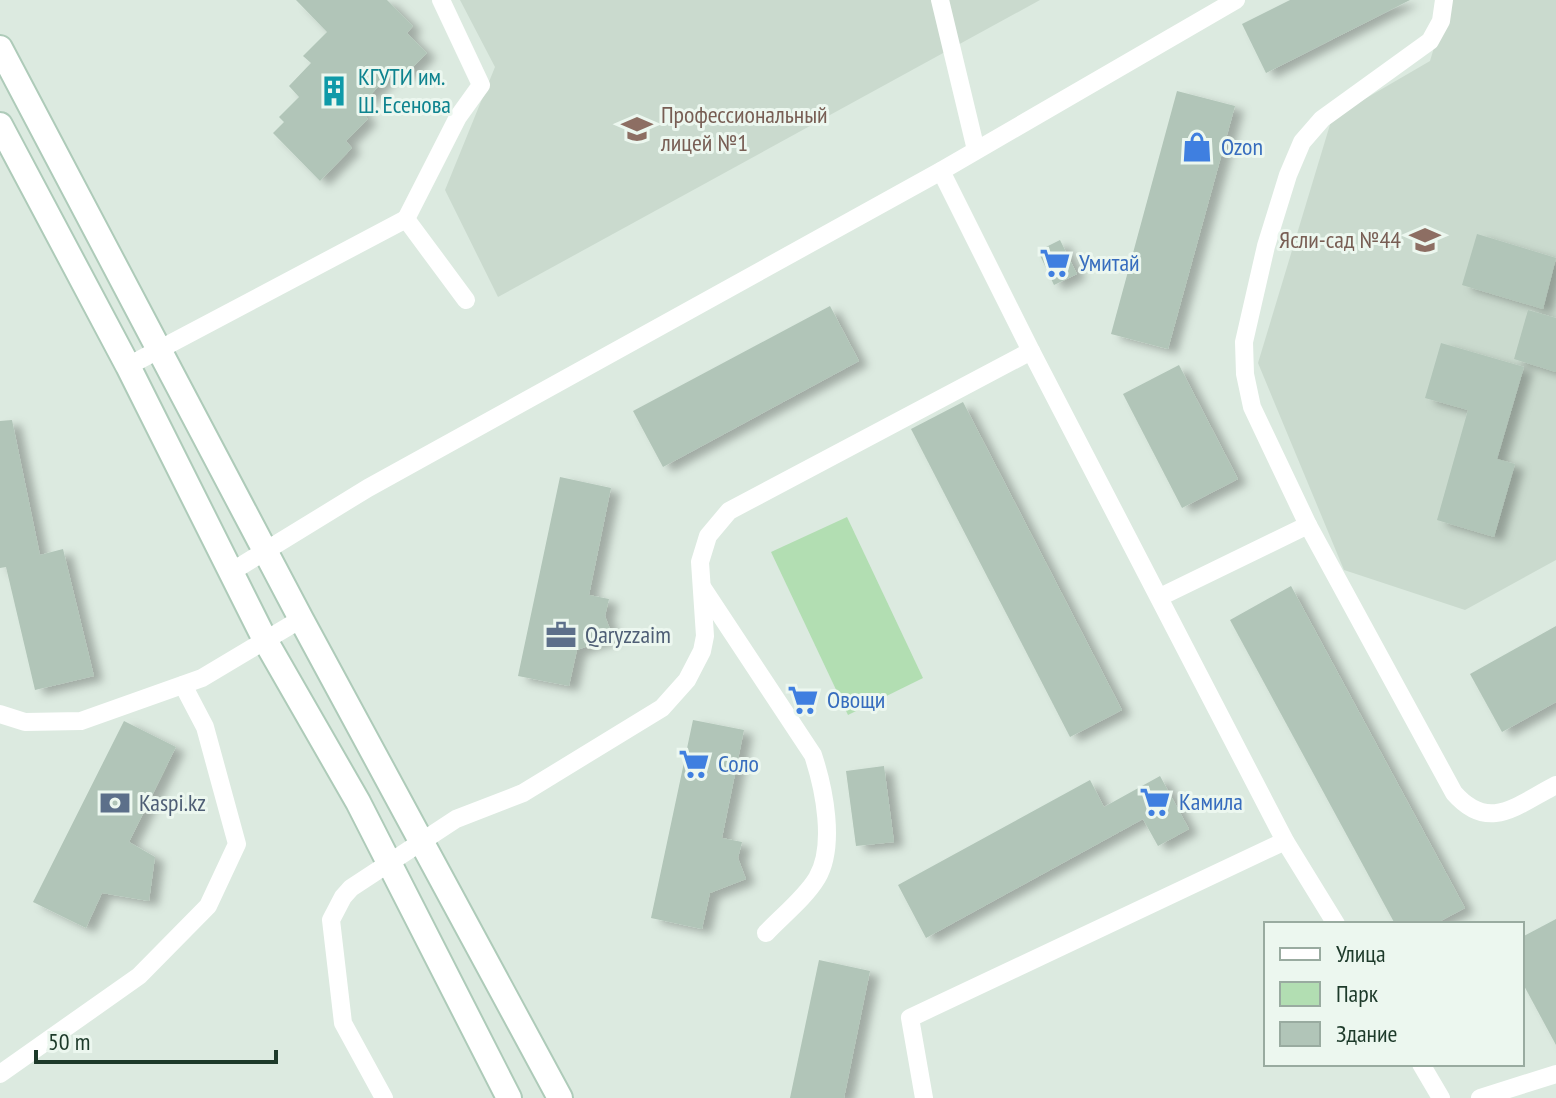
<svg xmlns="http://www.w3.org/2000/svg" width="1556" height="1098" font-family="'PT Sans Narrow',sans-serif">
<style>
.built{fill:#cadace}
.green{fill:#b2deb2}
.building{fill:#b1c5b8;filter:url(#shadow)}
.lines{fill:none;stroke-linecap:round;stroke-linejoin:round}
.secondary-casing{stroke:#aecbb9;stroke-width:28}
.lane{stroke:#fff;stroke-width:18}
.secondary{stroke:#fff;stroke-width:24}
.labels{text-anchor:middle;stroke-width:6;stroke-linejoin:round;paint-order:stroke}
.culture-label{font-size:24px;fill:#0d838f;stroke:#ecf7ef;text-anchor:start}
.education-label{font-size:24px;fill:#785e54;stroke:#ecf7ef;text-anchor:start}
.shop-label{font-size:24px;fill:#366cbe;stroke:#ecf7ef;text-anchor:start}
.service-label{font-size:24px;fill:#4e5e75;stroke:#ecf7ef;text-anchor:start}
</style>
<defs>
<filter id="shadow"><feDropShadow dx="9" dy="5" stdDeviation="4" flood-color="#0004"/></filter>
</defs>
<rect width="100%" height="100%" fill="#dceae0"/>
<g class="built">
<polygon points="460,0 1040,0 498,297 445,190 495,67"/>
<polygon points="1448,0 1556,0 1556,560 1465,610 1344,570 1258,363 1332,118 1430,61"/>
</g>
<polygon class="green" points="847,517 923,678 848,715 771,552"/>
<g class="building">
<polygon points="296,0 387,0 413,26 407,33 427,53 404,76 396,68 358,108 368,119 346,141 352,148 320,181 273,133 284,122 279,117 299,97 289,86 311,63 303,56 327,32"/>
<polygon points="1290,0 1410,0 1266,73 1242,24"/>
<polygon points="1177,91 1235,106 1168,349 1111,334"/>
<polygon points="1477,234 1556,258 1543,309 1462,285"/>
<polygon points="1060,240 1077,274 1054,285 1038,251"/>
<polygon points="830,306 859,361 663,467 633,411"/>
<polygon points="1528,310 1556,318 1556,372 1514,359"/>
<polygon points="1441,343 1524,367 1497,459 1515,464 1494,537 1437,520 1468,410 1425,398"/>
<polygon points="1179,365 1238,479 1182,508 1123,394"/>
<polygon points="963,402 1122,710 1070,737 911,429"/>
<polygon points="12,420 40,555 63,549 94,676 35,690 6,567 0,568 0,421"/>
<polygon points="560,477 611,488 589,595 609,599 605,616 613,637 577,650 569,686 518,676"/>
<polygon points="1291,586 1465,908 1435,924 1395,924 1230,620"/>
<polygon points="1556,626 1556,702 1502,732 1470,674"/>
<polygon points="693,720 744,730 722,838 742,842 738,858 746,879 710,893 702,929 651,918"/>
<polygon points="124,721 176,747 129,842 155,857 149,901 102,893 86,928 33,902"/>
<polygon points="884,766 894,842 856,846 846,771"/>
<polygon points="1160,776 1189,829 1158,846 1143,819 926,938 898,885 1090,780 1104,807"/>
<polygon points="1556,919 1556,1045 1522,982 1522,937"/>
<polygon points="819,960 870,971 844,1098 790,1098"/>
</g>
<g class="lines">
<g class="secondary-casing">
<g id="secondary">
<polyline points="0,48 301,619 560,1098"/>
<polyline points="0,125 128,366 265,640 358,802 509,1098"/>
</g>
</g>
<g class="lane">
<polyline points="940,0 976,150"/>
<path d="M 1444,0 L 1441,21 L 1430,41 L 1322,119 L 1302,142 L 1288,175 L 1266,246 L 1244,342 L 1245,374 L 1252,407 L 1308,525 L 1454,793 C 1489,833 1517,805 1556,785"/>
<polyline points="941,171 1031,351 1285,841 1336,924"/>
<polyline points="406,219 458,117 481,85 441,0"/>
<polyline points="128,366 406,219 466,300"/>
<polyline points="231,572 368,488 941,171 1236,0"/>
<path d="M 702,587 L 813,755 C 824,788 836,846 817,878 C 805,898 782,916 766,933"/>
<polyline points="1160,597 1308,525"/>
<polyline points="0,714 25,722 81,721 202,678 301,619"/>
<polyline points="1421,1064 1441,1098"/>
<polyline points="0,1074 139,976 208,906 237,844 205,727 183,685"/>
<polyline points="384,1098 343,1023 331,920 343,897 351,888 456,819 523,793 662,708 687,680 702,651 705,636 700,562 708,536 729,511 1031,351"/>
<polyline points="924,1098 910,1018 1285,841"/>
<polyline points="1480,1098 1556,1074"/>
</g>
<use href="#secondary" class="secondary"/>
</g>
<defs>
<g id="building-bare" transform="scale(2.4)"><path d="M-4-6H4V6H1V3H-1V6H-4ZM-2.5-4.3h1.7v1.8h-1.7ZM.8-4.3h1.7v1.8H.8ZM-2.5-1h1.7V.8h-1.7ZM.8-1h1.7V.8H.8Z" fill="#0f9aa8" stroke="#ecf7ef" stroke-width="2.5" paint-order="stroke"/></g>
<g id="school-bare" transform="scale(2.4)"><path d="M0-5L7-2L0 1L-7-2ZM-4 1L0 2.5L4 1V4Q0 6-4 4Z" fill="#8d6e63" stroke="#ecf7ef" stroke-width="2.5" paint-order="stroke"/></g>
<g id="shop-bare" transform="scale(2.4)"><path d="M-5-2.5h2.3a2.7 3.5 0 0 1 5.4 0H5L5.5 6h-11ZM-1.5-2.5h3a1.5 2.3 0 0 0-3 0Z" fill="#3f7fe0" stroke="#ecf7ef" stroke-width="2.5" paint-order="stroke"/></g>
<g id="supermarket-bare" transform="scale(2.4)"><path d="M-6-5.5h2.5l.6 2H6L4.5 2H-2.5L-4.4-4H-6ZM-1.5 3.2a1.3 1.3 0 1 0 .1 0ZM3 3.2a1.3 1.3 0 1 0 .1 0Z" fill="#3f7fe0" stroke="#ecf7ef" stroke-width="2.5" paint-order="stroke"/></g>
<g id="office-bare" transform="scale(2.4)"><path d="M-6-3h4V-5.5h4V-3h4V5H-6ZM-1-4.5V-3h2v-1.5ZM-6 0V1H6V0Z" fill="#5c6f8a" stroke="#ecf7ef" stroke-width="2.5" paint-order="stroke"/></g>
<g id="bank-bare" transform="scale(2.4)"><path d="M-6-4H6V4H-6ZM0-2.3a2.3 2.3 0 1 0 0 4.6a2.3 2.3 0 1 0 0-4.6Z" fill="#5c6f8a" stroke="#ecf7ef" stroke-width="2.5" paint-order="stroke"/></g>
</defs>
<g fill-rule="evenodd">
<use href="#building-bare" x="334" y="91"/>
<use href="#school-bare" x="637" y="129"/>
<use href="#shop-bare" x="1197" y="147"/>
<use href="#school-bare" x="1425" y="240"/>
<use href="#supermarket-bare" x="1055" y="263"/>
<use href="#office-bare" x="561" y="635"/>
<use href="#supermarket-bare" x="803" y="700"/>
<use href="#supermarket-bare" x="694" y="764"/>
<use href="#supermarket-bare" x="1155" y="802"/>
<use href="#bank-bare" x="115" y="803"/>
</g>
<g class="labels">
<g class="culture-label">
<text x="358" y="85">КГУТИ им.<tspan x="358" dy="28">Ш. Есенова</tspan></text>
</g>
<g class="education-label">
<text x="661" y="123">Профессиональный<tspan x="661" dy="28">лицей №1</tspan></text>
<text x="1401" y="248" text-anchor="end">Ясли-сад №44</text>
</g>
<g class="shop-label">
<text x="1221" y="155">Ozon</text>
<text x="1079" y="271">Умитай</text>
<text x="827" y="708">Овощи</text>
<text x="718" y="772">Соло</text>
<text x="1179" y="810">Камила</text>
</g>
<g class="service-label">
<text x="585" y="643">Qaryzzaim</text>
<text x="139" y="811">Kaspi.kz</text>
</g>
</g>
<rect x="1264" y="922" width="260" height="144" fill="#ecf7ef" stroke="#99aba0" stroke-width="2"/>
<rect x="1280" y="948" width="40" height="12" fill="#ffffff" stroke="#99aba0" stroke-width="2"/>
<text x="1336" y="962" font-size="24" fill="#1d3a2a">Улица</text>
<rect x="1280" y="982" width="40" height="24" fill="#b2deb2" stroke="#99aba0" stroke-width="2"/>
<text x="1336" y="1002" font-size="24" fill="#1d3a2a">Парк</text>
<rect x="1280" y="1022" width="40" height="24" fill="#b1c5b8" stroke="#99aba0" stroke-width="2"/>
<text x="1336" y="1042" font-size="24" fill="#1d3a2a">Здание</text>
<path d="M36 1050v12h240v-12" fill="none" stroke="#1d3a2a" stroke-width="4"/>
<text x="48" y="1050" font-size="24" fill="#1d3a2a" stroke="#ecf7ef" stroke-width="6" paint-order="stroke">50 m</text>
</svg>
